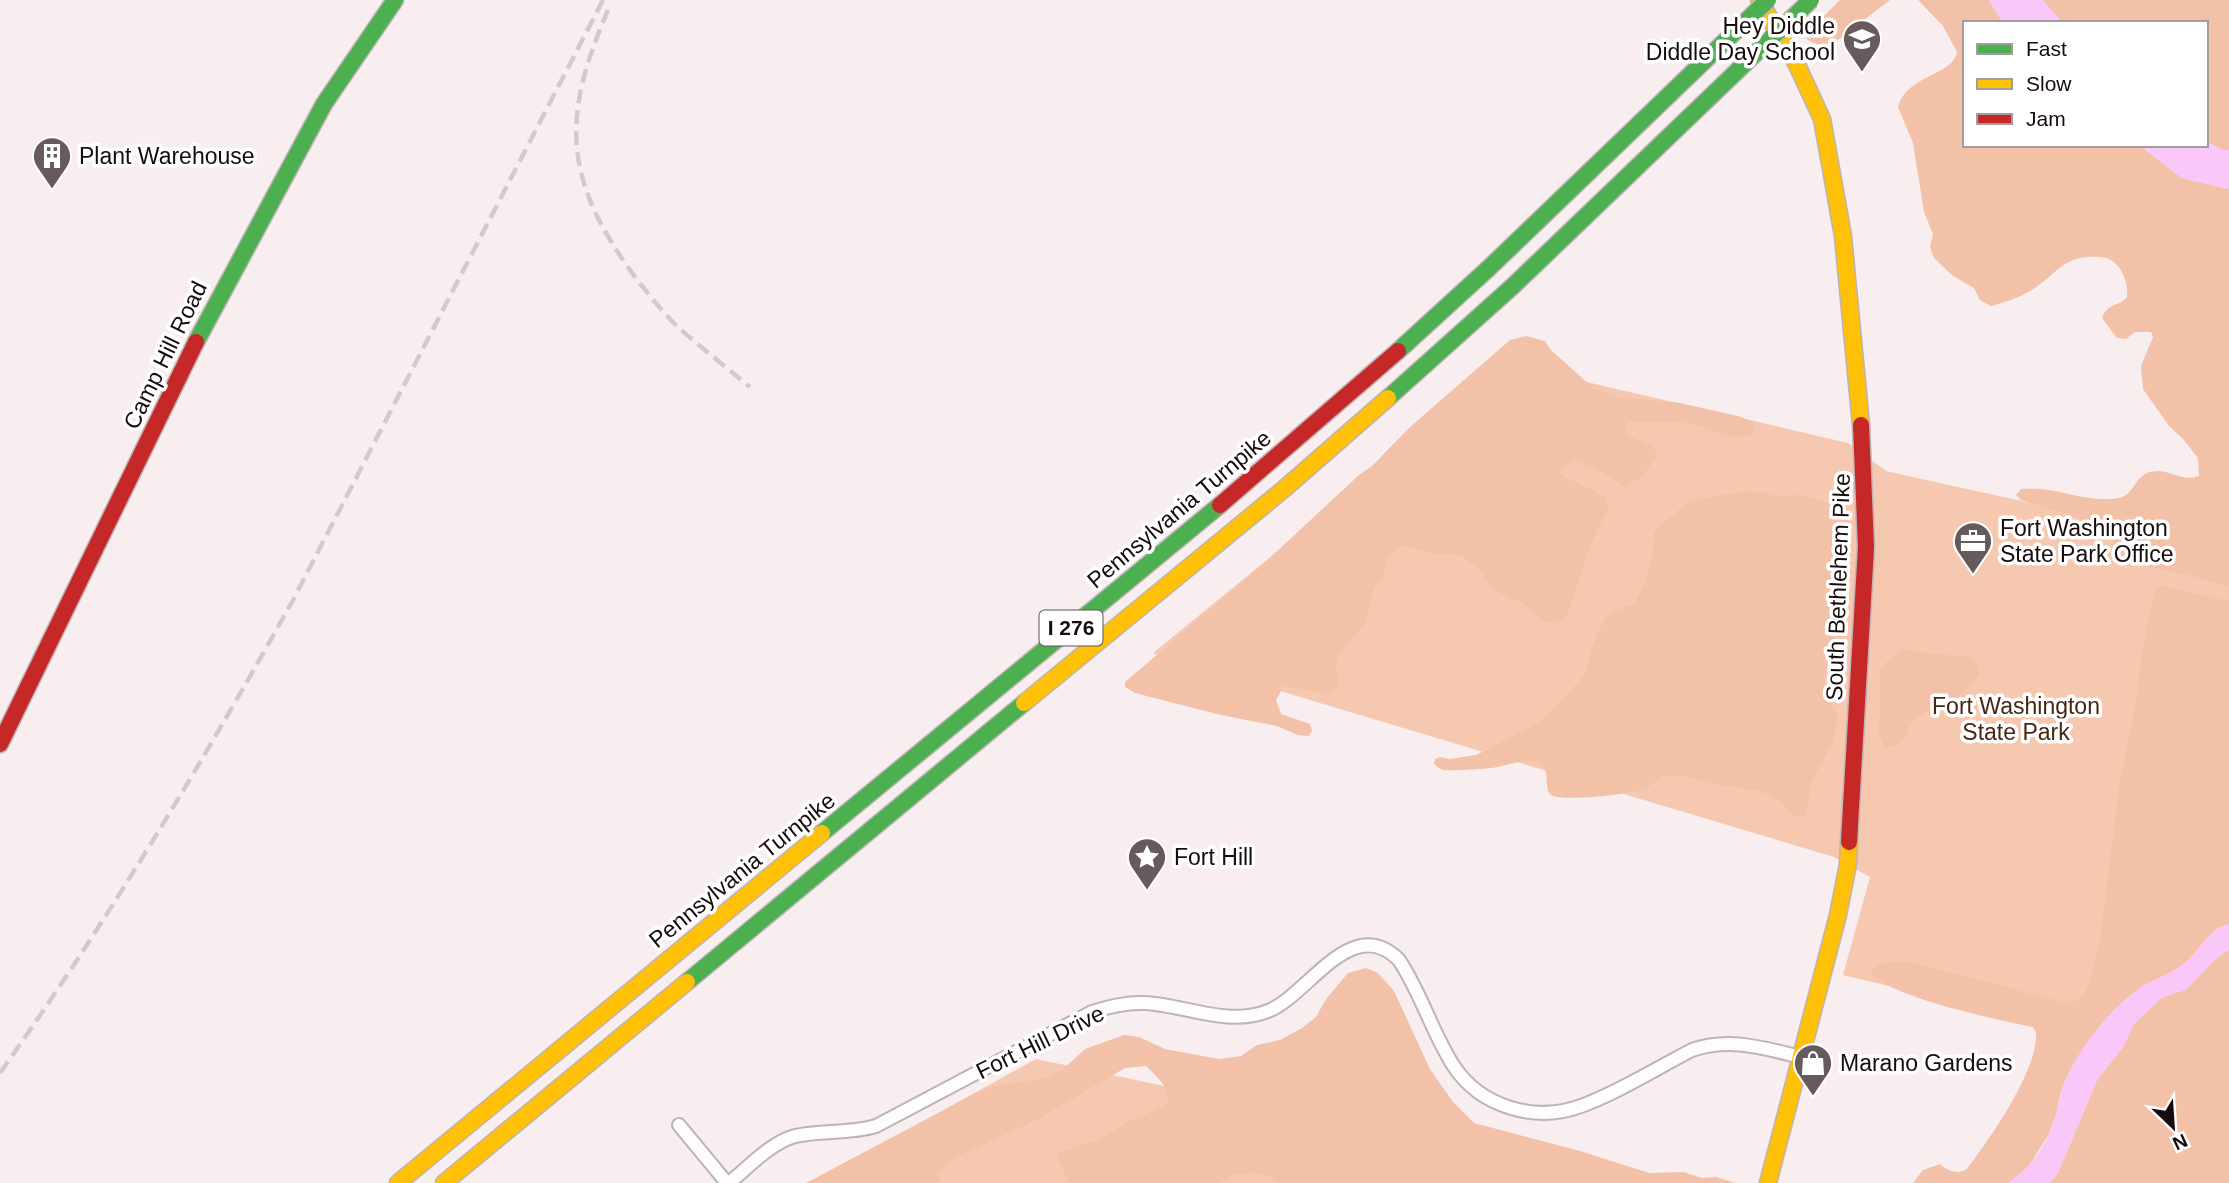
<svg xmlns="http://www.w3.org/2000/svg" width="2229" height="1183" font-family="Helvetica,sans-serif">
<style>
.green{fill:#f6c8b0}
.forest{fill:#f2c1a8}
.water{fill:#fac8f8}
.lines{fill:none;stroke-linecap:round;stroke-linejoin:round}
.street-casing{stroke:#beb3b5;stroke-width:16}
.fast-casing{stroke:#beb3b5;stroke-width:19}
.slow-casing{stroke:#beb3b5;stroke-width:19}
.jam-casing{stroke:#beb3b5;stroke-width:19}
.street{stroke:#fefcfd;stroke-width:12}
.fast{stroke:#4caf50;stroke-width:16}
.slow{stroke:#ffc107;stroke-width:16}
.jam{stroke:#c62828;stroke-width:16}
.rail{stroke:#cecccc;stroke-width:4.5;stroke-dasharray:14 7;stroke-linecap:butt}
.fast-bridge-casing{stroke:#beb3b5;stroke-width:19;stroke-linecap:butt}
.fast-bridge{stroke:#4caf50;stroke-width:16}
.labels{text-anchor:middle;stroke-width:7;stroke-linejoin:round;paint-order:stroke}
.shield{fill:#fff;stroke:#5d5456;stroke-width:2}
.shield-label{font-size:21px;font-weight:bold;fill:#170b0d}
.poi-label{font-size:23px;fill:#170b0d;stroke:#fff;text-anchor:start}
.street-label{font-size:23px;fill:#170b0d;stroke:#fff}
.park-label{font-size:23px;fill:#462612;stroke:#fff}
</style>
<rect width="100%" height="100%" fill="#f8eef0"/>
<g class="green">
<polygon points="1574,379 1848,443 1886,471 2229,547 2229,1068 1843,975 1870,877 1834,857 1153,653 1323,514"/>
<polygon points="1036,1059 1217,1097 1579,1183 811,1183"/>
</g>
<g class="forest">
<path d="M 1840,0 L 1890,0 L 1834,43 C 1826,47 1813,45 1806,38 L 1807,33 Z"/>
<path d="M 1918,0 L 1989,0 L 2003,23 L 1965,23 L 1965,145 L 2139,145 L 2182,178 L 2229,189 L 2229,587 L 2197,577 L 2128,562 L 2113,546 L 2111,538 L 2096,523 L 2021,500 L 2016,495 L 2021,489 C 2054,485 2086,504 2119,498 C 2137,494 2133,472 2157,471 C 2172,471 2184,482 2199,476 L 2198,458 L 2183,439 L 2169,426 L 2143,389 L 2141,366 L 2153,337 L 2151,332 L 2135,332 L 2126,339 L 2117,338 L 2102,318 C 2108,302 2119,307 2127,297 C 2128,286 2125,275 2118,266 C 2112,260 2107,257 2099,257 C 2062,255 2059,273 2032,290 C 2021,297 2003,303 1991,306 L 1980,300 L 1974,288 L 1953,276 L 1934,258 L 1930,247 L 1933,234 L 1924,212 L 1913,143 L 1898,107 C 1906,75 1953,76 1957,52 L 1943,26 Z"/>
<polygon points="2042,0 2229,0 2229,150 2222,150 2206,141 2206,23 2063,23"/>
<path d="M 1526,336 L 1545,341 L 1551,350 L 1593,388 L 1617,397 L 1680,403 L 1738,416 L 1753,422 L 1755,433 C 1728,443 1719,431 1695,425 C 1674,420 1648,421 1627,422 L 1625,434 L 1653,447 L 1658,456 L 1640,478 L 1624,487 L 1601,471 L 1575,460 L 1565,465 L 1559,473 L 1563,476 L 1606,497 L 1609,506 L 1589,549 L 1567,616 L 1554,623 L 1543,621 L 1524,604 L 1494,590 L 1479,570 L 1461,555 L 1437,554 L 1402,546 L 1388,555 L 1383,577 L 1374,589 L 1366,621 L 1338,656 L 1335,667 L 1339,682 L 1335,691 L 1329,694 L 1284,686 L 1276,700 L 1281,714 L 1310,724 L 1312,731 L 1309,736 L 1298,735 L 1277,726 L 1221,715 L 1135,693 L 1125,687 L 1125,682 L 1261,566 L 1359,475 L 1372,466 L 1410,427 L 1510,340 Z"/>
<path d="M 1746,491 L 1767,493 L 1774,496 L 1796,495 L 1810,497 L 1846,510 L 1850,524 L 1850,546 L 1842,640 L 1826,670 L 1824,679 L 1828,699 L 1838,717 L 1837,722 L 1833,741 L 1811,783 L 1807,814 L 1803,817 L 1793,816 L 1781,801 L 1761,791 L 1712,784 L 1689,777 L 1662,775 C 1657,779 1651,786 1645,789 C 1633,794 1557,803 1550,794 C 1543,784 1552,766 1535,762 C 1521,759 1506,766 1492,768 C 1484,769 1450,771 1443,770 C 1440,769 1437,766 1434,764 L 1435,759 L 1440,757 L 1450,759 L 1476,755 L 1539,723 L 1585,675 L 1592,647 L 1605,618 L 1617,610 L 1633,605 C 1648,582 1654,559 1654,532 L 1685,504 L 1699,499 Z"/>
<path d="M 2162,586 L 2229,601 L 2229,924 L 2217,927 L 2183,965 L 2143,986 L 2114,1010 L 2069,1073 L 2061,1092 L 2056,1115 L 2049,1134 L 2027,1169 L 2008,1183 L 1913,1183 L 1923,1170 L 1940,1164 C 1948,1171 1957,1175 1967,1169 C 1990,1138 2039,1069 2036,1032 L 2033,1027 C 2003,1021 1881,996 1870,970 L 1884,963 L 1907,961 L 2059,1001 L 2077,1001 L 2083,996 L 2090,982 L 2100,942 L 2119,788 L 2135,707 L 2144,640 L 2155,589 Z"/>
<path d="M 1901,649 L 1945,655 L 1968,656 L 1974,659 L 1980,672 C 1970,697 1934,704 1915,719 C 1901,736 1912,744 1885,748 L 1879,735 L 1880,668 Z"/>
<polygon points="2229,950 2229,1183 2050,1183 2058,1173 2097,1080 2125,1044 2133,1024 2163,997 2186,990 2217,958"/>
<path d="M 1366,968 L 1378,973 L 1394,991 L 1430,1069 L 1453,1102 L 1474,1123 L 1580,1151 L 1649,1173 L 1683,1172 L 1702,1178 L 1716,1177 L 1735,1183 L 1279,1183 C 1264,1170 1235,1169 1221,1183 L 1069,1183 L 1057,1157 L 1060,1152 L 1098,1140 L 1130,1121 L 1165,1106 L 1168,1101 C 1168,1085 1157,1077 1146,1066 L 1125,1068 L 1040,1118 L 954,1158 L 938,1173 L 940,1183 L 806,1183 L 974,1094 L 998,1085 L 1019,1083 L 1049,1077 L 1062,1070 L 1085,1049 L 1124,1035 L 1139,1037 L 1165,1049 L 1219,1059 L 1241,1056 L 1257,1045 L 1280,1040 L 1302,1028 L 1316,1017 L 1326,999 L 1348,973 Z"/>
</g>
<g class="water">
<polygon points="1989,0 2042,0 2063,23 2003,23"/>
<polygon points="2206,141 2222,150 2229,150 2229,189 2182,178 2139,145 2206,145"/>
<path d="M 2229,924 L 2229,950 L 2217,958 L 2186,990 L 2163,997 L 2134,1024 L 2125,1044 L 2097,1080 L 2058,1173 L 2050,1183 L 2008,1183 C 2032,1167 2048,1143 2056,1115 C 2060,1101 2061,1087 2068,1074 C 2085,1042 2110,1008 2140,988 C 2153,979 2169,975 2182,965 C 2200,952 2206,930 2229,924 Z"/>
</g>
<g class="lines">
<g class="street-casing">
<g id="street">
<polyline points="679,1125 727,1183"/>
<path d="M 729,1183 C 749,1167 770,1143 795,1136 C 822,1130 849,1134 876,1126 L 1092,1012 C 1110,1006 1126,1002 1145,1003 C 1185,1005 1228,1027 1268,1011 C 1308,996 1351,912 1399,960 C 1421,993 1432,1032 1453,1065 C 1480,1107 1535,1123 1581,1106 C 1617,1093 1657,1068 1692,1050 C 1730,1037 1763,1048 1801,1057"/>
</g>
</g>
<g class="fast-casing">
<g id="fast">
<polyline points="196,342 324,104 395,0"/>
<polyline points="1398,351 1490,267 1720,46"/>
<polyline points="1388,398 1513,286 1733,75"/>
<polyline points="822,833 1220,505"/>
<polyline points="687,982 1024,703"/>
</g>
</g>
<g class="slow-casing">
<g id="slow">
<polyline points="1759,0 1797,65 1822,119 1843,236 1861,425"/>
<polyline points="1024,703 1284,489 1388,398"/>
<polyline points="398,1183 822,833"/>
<polyline points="444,1183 687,982"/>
<polyline points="1768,1183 1838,915 1848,864 1849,842"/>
</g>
</g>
<g class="jam-casing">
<g id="jam">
<polyline points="1220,505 1398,351"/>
<polyline points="0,744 196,342"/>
<polyline points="1849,842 1866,547 1861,425"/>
</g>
</g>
<use href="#street" class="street"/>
<use href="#fast" class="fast"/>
<use href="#slow" class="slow"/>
<use href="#jam" class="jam"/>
<g class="rail">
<path d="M 608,10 C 594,44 580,79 577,116 C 571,178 600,229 635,277 C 649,295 664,314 680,329 C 703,349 727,368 750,387"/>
<path d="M 0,1073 C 107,922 202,763 292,602 L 603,0"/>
</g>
<g class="fast-bridge-casing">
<g id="fast-bridge">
<polyline points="1720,46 1768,0"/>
<polyline points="1733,75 1811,0"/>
</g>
</g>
<use href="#fast-bridge" class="fast-bridge"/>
</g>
<defs>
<g id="school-pin" transform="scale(2.0125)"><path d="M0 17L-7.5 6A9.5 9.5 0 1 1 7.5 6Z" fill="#665a5c" stroke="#fff"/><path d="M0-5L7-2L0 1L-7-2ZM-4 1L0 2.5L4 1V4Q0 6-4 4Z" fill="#fff"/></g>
<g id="building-pin" transform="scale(2.0125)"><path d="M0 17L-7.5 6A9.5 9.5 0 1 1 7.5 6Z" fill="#665a5c" stroke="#fff"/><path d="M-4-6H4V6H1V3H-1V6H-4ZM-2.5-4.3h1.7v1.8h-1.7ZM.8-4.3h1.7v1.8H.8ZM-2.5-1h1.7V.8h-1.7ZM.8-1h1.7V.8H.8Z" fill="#fff"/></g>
<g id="office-pin" transform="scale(2.0125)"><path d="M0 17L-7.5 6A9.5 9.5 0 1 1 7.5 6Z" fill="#665a5c" stroke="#fff"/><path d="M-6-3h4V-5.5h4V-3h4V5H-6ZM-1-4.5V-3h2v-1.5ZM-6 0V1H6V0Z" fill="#fff"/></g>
<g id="sight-pin" transform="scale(2.0125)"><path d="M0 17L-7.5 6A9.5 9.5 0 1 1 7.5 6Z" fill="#665a5c" stroke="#fff"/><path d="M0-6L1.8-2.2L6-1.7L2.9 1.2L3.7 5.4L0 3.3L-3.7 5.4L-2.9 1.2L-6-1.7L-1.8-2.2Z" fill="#fff"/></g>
<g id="shop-pin" transform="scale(2.0125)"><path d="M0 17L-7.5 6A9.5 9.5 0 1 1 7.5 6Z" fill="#665a5c" stroke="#fff"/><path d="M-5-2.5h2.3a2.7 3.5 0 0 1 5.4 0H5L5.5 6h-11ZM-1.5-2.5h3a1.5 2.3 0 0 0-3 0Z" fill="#fff"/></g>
</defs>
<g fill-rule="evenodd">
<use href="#school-pin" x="1862" y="39"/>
<use href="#building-pin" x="52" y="156"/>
<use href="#office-pin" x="1973" y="541"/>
<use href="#sight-pin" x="1147" y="857"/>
<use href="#shop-pin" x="1813" y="1063"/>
</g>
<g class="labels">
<rect class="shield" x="1039.5" y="610.5" width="63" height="35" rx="5"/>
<g class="shield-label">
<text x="1071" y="635">I 276</text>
</g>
<g class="poi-label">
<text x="1835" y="34" text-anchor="end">Hey Diddle<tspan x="1835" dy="26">Diddle Day School</tspan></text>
<text x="79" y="164">Plant Warehouse</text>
<text x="2000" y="536">Fort Washington<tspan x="2000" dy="26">State Park Office</tspan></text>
<text x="1174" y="865">Fort Hill</text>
<text x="1840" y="1071">Marano Gardens</text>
</g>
<g class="street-label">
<text transform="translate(165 355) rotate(-64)" y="8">Camp Hill Road</text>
<text transform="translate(1179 509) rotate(-40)" y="8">Pennsylvania Turnpike</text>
<text transform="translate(1838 587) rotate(-88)" y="8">South Bethlehem Pike</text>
<text transform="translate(742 870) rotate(-39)" y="8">Pennsylvania Turnpike</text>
<text transform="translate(1040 1042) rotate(-26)" y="8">Fort Hill Drive</text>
</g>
<g class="park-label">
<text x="2016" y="714">Fort Washington<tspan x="2016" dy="26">State Park</tspan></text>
</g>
</g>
<rect x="1963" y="21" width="245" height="126" fill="#ffffff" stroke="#a29d9e" stroke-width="2"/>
<rect x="1977" y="44" width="35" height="10" fill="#4caf50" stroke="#a29d9e" stroke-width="2"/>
<text x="2026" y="56" font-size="21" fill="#170b0d">Fast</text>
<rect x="1977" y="79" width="35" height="10" fill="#ffc107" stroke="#a29d9e" stroke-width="2"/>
<text x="2026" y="91" font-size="21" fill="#170b0d">Slow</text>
<rect x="1977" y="114" width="35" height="10" fill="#c62828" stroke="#a29d9e" stroke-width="2"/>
<text x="2026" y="126" font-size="21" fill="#170b0d">Jam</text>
<g transform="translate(2173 1127) rotate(155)" stroke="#ffffff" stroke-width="5" paint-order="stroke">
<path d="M0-5L12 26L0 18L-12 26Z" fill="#170b0d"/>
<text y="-10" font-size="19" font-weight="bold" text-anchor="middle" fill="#170b0d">N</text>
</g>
</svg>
